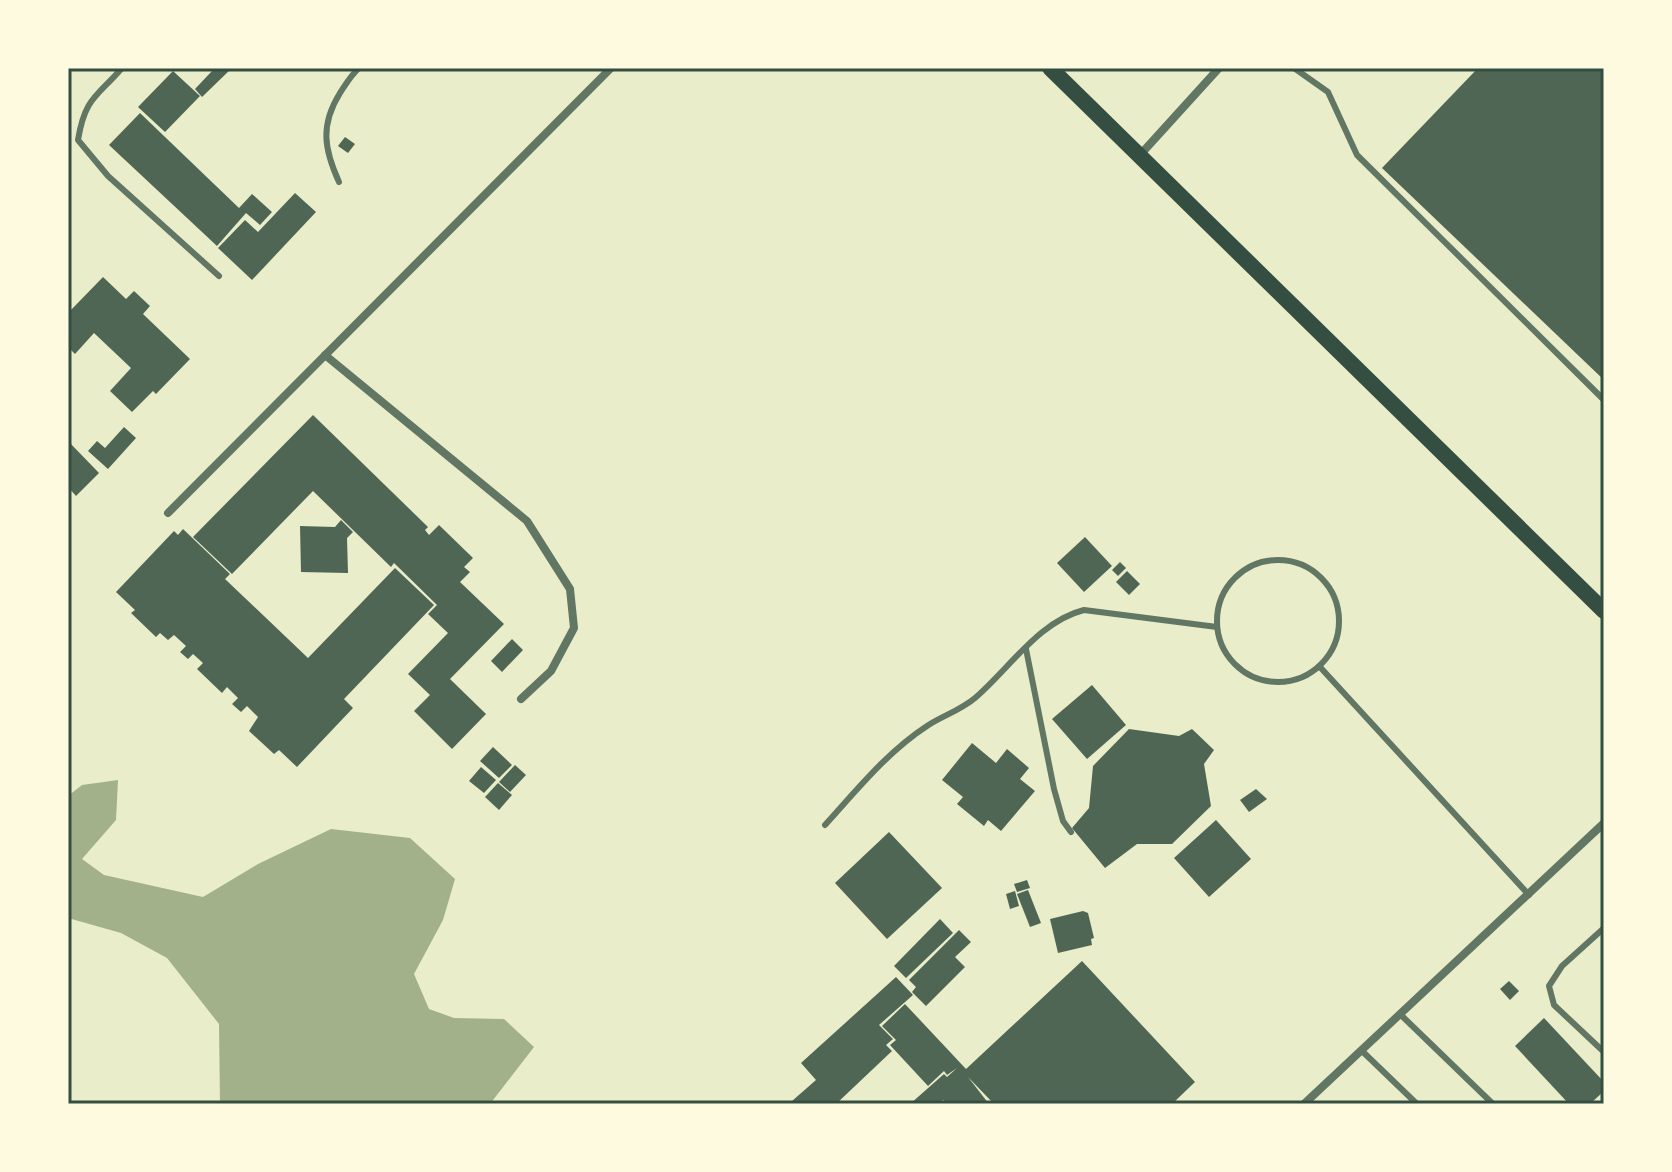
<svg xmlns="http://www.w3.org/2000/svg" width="1672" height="1172" font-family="Inter,sans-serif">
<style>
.water{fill:#a3b18a}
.building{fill:#4f6655}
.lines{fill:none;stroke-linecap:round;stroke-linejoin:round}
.service{stroke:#617663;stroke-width:6}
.minor{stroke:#617663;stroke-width:8}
.secondary{stroke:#344e41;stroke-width:16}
.neatline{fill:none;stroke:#344e41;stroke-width:3}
</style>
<rect width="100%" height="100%" fill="#e9edc9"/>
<polygon class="water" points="118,780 116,820 82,859 104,875 203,897 258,864 331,829 410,838 455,879 443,920 414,974 429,1009 454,1018 504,1019 534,1047 490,1104 220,1104 219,1024 167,958 121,933 68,918 68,796 82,785"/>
<g class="building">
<polygon points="209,68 232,68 202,97 195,89 212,71"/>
<polygon points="1478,68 1604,68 1604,380 1382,168"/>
<polygon points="173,71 200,96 165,132 138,107"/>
<polygon points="140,113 239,208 252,194 272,212 260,225 246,213 217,246 109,145"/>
<polygon points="345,137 355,144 348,153 338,146"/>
<polygon points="295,193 316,212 252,280 218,248 245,220 258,232"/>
<polygon points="103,277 126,299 134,291 150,306 143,314 190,359 156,394 153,391 132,412 110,391 131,368 94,333 75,354 68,347 70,311"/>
<polygon points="313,415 428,527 425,530 429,535 439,525 473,558 464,567 470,572 460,582 504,624 450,679 486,714 452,749 414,711 430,695 408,674 448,633 428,614 437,605 394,563 391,567 313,491 232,574 193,537"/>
<polygon points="124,427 136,438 108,469 88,451 97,441 105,448"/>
<polygon points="68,441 99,473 76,496 68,487"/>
<polygon points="341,520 353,532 347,538 348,573 301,572 300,526 335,527"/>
<polygon points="183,529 230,574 225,579 308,658 395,568 434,605 344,699 353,708 297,767 279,750 274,754 249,731 258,717 247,706 241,712 232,704 238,698 227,687 222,693 197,669 203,663 193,654 188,659 180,652 186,646 174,635 168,640 160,633 156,637 131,613 135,610 116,592 174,531 178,535"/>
<polygon points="1085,537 1112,566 1084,592 1057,563"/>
<polygon points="1120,562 1126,568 1118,576 1112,570"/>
<polygon points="1127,571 1140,584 1129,595 1116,582"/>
<polygon points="512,639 523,650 502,672 491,661"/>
<polygon points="1092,685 1126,725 1087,759 1052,719"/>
<polygon points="1129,729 1179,736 1192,729 1214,750 1204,764 1211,806 1172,844 1137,844 1105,868 1072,828 1089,808 1093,766"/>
<polygon points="972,743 996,763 1007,749 1029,768 1020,779 1035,791 1001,831 988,820 984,826 957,804 963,797 942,780"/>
<polygon points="493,747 512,765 499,778 480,761"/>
<polygon points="515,765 526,775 510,792 499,782"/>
<polygon points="481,767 496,780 484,793 469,781"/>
<polygon points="498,783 512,795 499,810 485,797"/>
<polygon points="1256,789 1267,799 1249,812 1240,800"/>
<polygon points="1216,820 1251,859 1209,897 1174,858"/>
<polygon points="889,832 942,888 887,939 835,883"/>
<polygon points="1027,880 1030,888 1017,892 1014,884"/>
<polygon points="1028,890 1041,923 1030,927 1017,894"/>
<polygon points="1015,891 1019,906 1010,909 1006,894"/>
<polygon points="1083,911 1088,913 1094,938 1091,939 1092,945 1058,953 1050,919"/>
<polygon points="940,919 953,933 906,978 894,966"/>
<polygon points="959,930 971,942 955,957 965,967 926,1006 912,992 916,987 909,980"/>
<polygon points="1082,961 1195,1082 1172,1104 994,1104 968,1077 989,1104 947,1104 943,1100 938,1104 910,1104 944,1074 947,1077 957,1068 947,1075 944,1071 928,1086 890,1045 896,1040 882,1026 905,1004 966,1069"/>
<polygon points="896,977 913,995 879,1025 893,1039 886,1045 892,1051 836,1104 795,1104 792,1101 816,1080 801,1063"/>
<polygon points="1509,981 1519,991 1510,1000 1500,989"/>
<polygon points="1544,1018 1604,1082 1604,1091 1590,1104 1569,1104 1515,1046"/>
</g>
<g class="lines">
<g class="service">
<path d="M 122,68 C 97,97 85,97 78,140 L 108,176 L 219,276"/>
<polyline points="1294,68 1328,92 1357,155 1604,400"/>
<path d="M 339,182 C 324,149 320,125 340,93 C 346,84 351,75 359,68"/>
<circle cx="1278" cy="621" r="61"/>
<polyline points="1026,649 1054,789 1063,821 1071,832"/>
<polyline points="1320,667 1529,895"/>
<path d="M 825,825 C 856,791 887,752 927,726 C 942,716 961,710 975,698 C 1009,669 1039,621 1084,610 L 1217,627"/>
<polyline points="1604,928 1562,966 1549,986 1554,1005 1604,1052"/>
<polyline points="1402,1016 1493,1104"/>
<polyline points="1361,1050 1417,1104"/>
</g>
<g class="minor">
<polyline points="1140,155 1219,68"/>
<polyline points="325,355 527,521 570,589 574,628 551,671 521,699"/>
<polyline points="168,513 611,68"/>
<polyline points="1304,1104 1604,823"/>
</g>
<polyline class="secondary" points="1050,68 1604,611"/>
</g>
<rect width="1672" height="1172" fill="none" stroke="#fefae0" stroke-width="140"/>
<rect x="70" y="70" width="1532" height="1032" class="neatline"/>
</svg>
